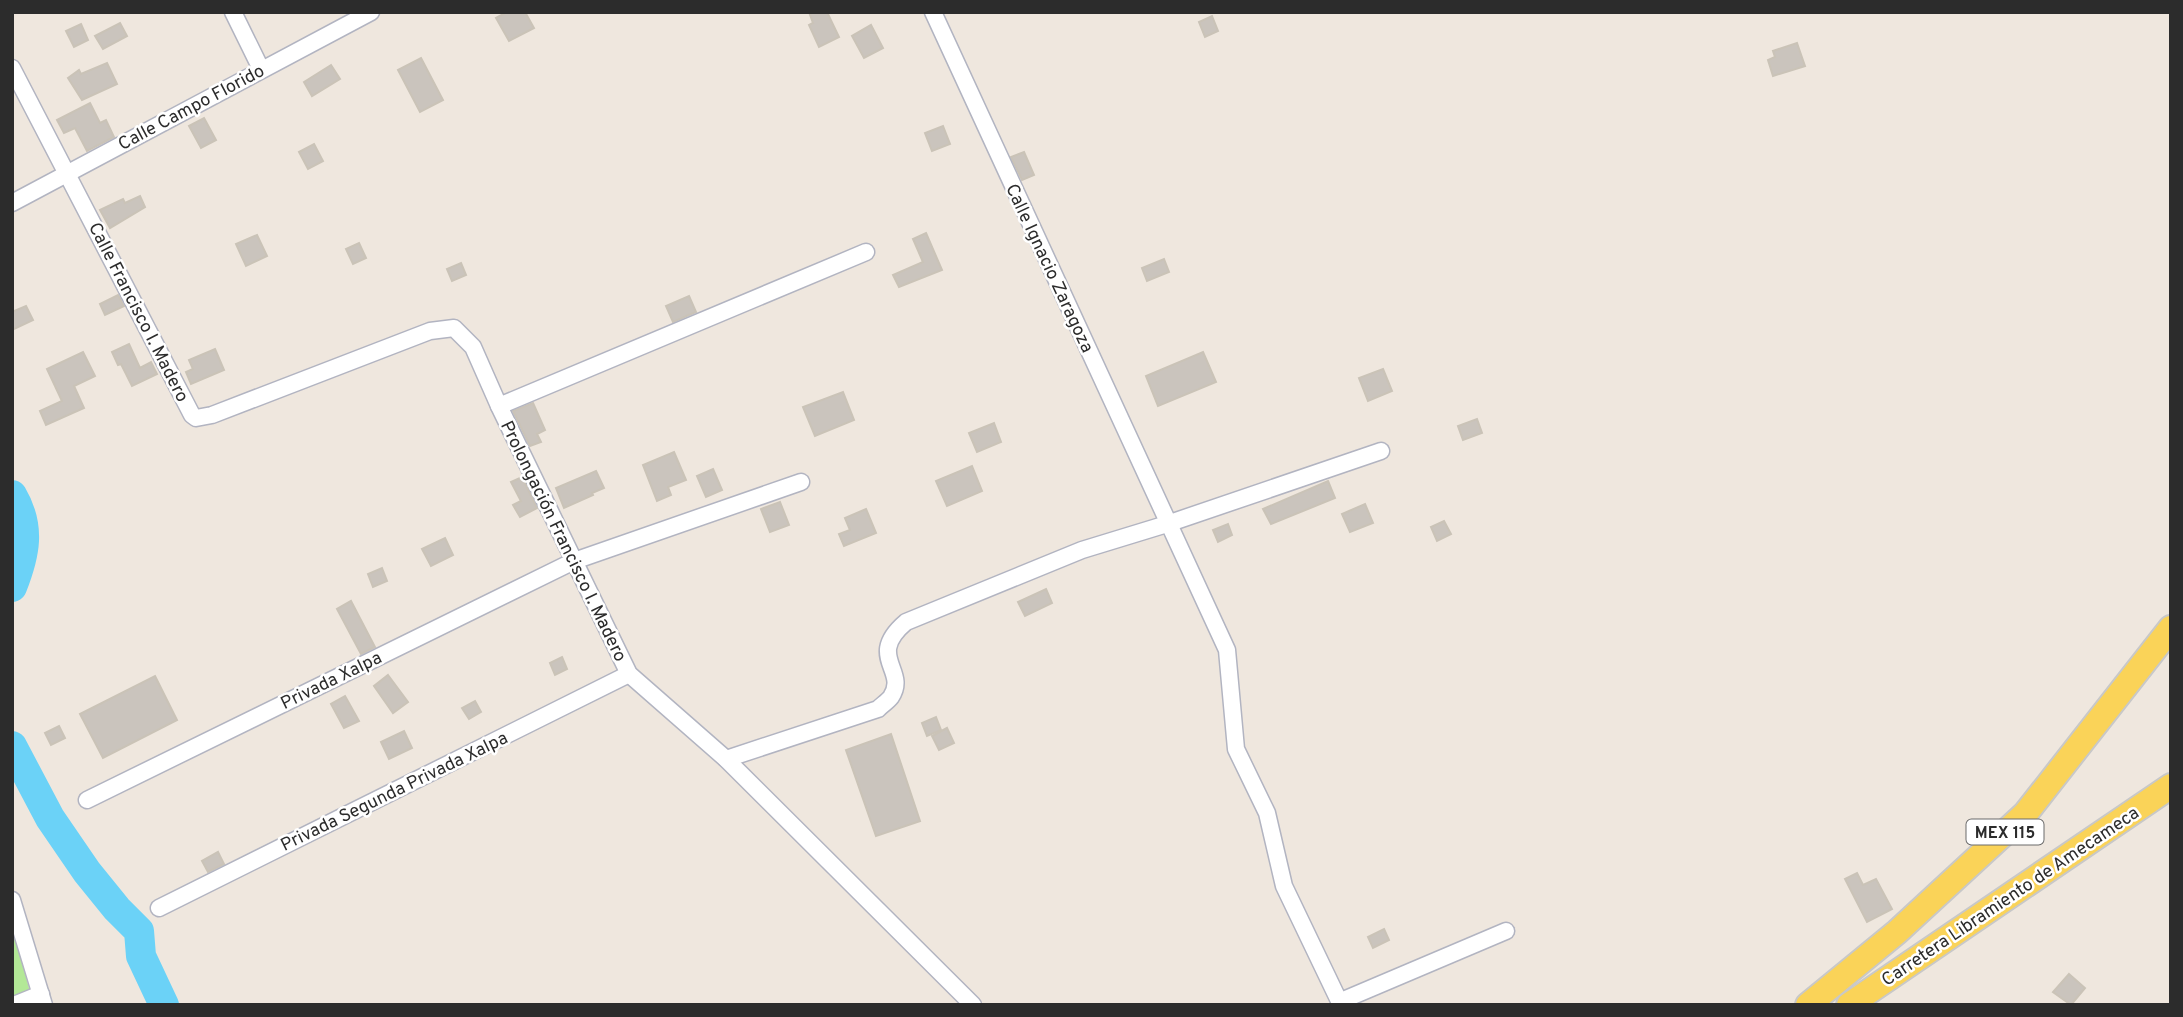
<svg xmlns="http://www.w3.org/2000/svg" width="2183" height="1017" font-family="Overpass,sans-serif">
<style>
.green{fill:#b3e897}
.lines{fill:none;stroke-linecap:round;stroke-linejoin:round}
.river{stroke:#6bd2f7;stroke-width:30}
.building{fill:#cac4bd;stroke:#cac3b7;stroke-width:2}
.street-casing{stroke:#b2b4c1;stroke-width:19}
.primary-casing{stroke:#c8c8c8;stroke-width:28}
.street{stroke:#fff;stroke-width:16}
.primary{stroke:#fad358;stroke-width:24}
.labels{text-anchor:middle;stroke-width:5;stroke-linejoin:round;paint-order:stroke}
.shield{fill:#fff;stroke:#6b6b6b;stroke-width:2}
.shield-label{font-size:16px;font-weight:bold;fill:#2c2c2c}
.street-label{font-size:18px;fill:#2c2c2c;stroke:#fff}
</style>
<rect width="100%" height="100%" fill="#efe7de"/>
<polygon class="green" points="12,924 30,992 12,1000"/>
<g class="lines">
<g class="river">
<path d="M 12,495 C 31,527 25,554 12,587"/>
<polyline points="12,746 50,818 87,872 117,909 139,931 141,956 164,1005"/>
</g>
</g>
<g class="building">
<polygon points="507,12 525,12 534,28 509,41 496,18"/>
<polygon points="809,12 827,12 839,37 819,47 809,25 813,23"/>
<polygon points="1212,16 1218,31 1205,37 1199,22"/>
<polygon points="120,23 127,36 103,49 95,36"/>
<polygon points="81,24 88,40 74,47 66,31"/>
<polygon points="871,25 883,48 864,58 852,36"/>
<polygon points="1797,43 1805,66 1773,76 1768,60 1775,57 1773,51"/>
<polygon points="421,58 443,100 420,112 398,70"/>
<polygon points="107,63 117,84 82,100 68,78 79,70 81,74"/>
<polygon points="331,65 340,79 312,96 304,82"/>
<polygon points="90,103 100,123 106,120 114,137 87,151 75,128 64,133 57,120"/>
<polygon points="204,118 216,140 201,148 189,126"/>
<polygon points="943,126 950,144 932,151 925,133"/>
<polygon points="314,144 323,161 308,169 299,152"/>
<polygon points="1024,152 1034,175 1022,180 1011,157"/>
<polygon points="140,196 145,207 110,228 100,210 123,199 125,203"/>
<polygon points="926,233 942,270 899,287 893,275 923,262 913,239"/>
<polygon points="257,235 267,256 246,266 236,244"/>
<polygon points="359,243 366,258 353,264 346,249"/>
<polygon points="1164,259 1169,272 1147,281 1142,268"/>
<polygon points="461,263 466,275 452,281 447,269"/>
<polygon points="118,295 124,306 105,315 100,304"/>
<polygon points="689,296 696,312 673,322 666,306"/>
<polygon points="26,306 33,320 12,330 12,312"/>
<polygon points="129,344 140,368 151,362 157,374 132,386 121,364 118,365 112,352"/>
<polygon points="215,349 224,370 191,384 186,372 193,369 189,360"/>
<polygon points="83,352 95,376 74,386 84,408 46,425 40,411 62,401 47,369"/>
<polygon points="1203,352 1216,382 1158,406 1146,376"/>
<polygon points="1383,369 1392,391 1368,401 1359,378"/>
<polygon points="843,392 854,420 815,436 803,407"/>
<polygon points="533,403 545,430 537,434 541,442 530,446 513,411"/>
<polygon points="1477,419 1482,433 1463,440 1458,426"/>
<polygon points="994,423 1001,442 977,452 969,433"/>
<polygon points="674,452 686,480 668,487 671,495 657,501 643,465"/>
<polygon points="972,466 982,491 947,506 936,481"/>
<polygon points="713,469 722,490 706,497 697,476"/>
<polygon points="596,471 604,488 592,493 593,495 564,508 556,488"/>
<polygon points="522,477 537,508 520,517 513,505 521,501 511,482"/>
<polygon points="1328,481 1335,498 1271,524 1263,509"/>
<polygon points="780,502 789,525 770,532 761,509"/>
<polygon points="1365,504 1373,523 1350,532 1342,514"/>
<polygon points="866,509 876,533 844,546 839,534 850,530 845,518"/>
<polygon points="1444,521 1451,534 1437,541 1431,527"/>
<polygon points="1228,524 1232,535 1218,542 1213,530"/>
<polygon points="445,538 453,555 431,566 422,549"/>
<polygon points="382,568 387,581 373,587 368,574"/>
<polygon points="1046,589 1052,603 1025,616 1018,602"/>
<polygon points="351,601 375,647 361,654 337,609"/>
<polygon points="562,657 567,669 555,675 550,663"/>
<polygon points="388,675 408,702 393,713 374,686"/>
<polygon points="155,676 177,720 103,758 80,714"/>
<polygon points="345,696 359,721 344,728 331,704"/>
<polygon points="475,701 481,712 469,719 462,708"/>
<polygon points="936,717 941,730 927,736 922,723"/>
<polygon points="59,726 65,738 51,745 45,733"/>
<polygon points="947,728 954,743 939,750 932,736"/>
<polygon points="404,731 412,748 389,759 381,742"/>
<polygon points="891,734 920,821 876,836 846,750"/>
<polygon points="218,852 224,864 208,872 202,861"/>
<polygon points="1857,873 1863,885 1876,879 1892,909 1867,922 1845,879"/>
<polygon points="1384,929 1389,940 1373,948 1368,937"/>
<polygon points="2069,974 2085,988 2071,1005 2053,992"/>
</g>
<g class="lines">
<g class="street-casing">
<g id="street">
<polyline points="233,12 261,69"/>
<polyline points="933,12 1227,650 1236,749 1267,813 1284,886 1341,1005"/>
<polyline points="12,68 192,415 196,418 212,415 430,331 454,328 473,347 499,406 629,674 726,759 973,1005"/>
<polyline points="12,203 371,12"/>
<polyline points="499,406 866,252"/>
<path d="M 726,759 L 878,709 C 882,705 888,701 891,697 C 909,670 865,657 906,622 L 1082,550 L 1167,524 L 1381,451"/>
<polyline points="87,800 574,561 801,482"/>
<polyline points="12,900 44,1005"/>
<polyline points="159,908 629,674"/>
<polyline points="1341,1001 1506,931"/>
<polyline points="14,1005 41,994"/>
</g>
</g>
<g class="primary-casing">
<g id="primary">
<polyline points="1808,1005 1897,932 2026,813 2171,628"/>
<polyline points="1849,1005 2171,786"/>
</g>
</g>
<use href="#street" class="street"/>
<use href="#primary" class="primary"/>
</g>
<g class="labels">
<rect class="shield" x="1966.5" y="819.5" width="77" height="25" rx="5"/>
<g class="shield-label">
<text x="2005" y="838">MEX 115</text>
</g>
<g class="street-label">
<text transform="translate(191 107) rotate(-28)" y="6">Calle Campo Florido</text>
<text transform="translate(1050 268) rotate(65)" y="6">Calle Ignacio Zaragoza</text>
<text transform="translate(139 312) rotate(63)" y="6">Calle Francisco I. Madero</text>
<text transform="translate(564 541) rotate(64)" y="6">Prolongación Francisco I. Madero</text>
<text transform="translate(331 680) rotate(-26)" y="6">Privada Xalpa</text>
<text transform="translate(394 791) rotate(-26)" y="6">Privada Segunda Privada Xalpa</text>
<text transform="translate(2010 896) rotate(-34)" y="6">Carretera Libramiento de Amecameca</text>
</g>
</g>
<rect width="2183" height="1017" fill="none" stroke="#2c2c2c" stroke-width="28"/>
</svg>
